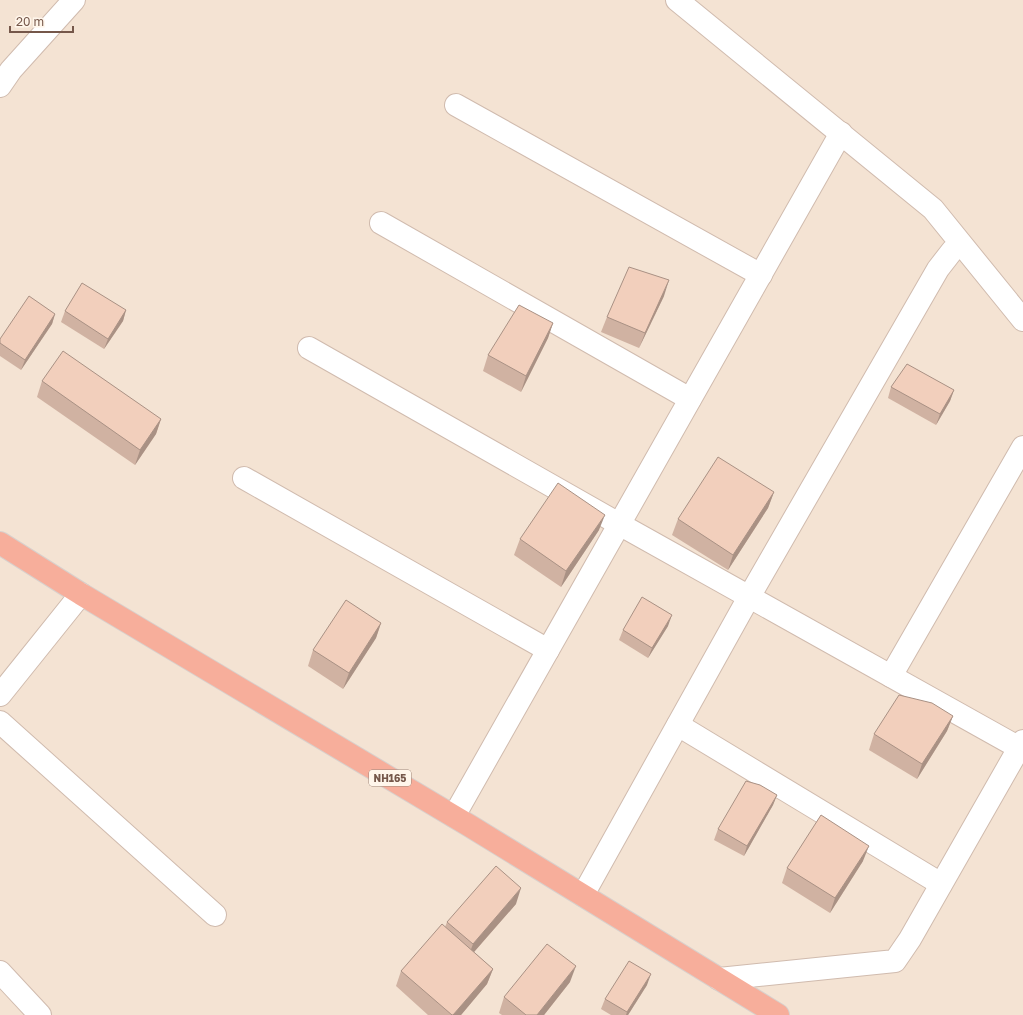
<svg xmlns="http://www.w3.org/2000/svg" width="1023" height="1015" font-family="'Golos Text',sans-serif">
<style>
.residential{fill:#f4e3d3}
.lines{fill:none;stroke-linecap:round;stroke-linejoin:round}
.minor-casing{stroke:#d0bbae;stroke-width:24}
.highway-casing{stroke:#d8d0cc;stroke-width:24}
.minor{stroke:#fff;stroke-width:22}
.highway{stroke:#f7ae9b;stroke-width:22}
.wall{fill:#d0b2a2}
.shaded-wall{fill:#a99184}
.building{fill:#f2cfbc;stroke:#a99184}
.labels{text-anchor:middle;stroke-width:4;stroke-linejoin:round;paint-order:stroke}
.shield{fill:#fff6eb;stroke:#9e877a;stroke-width:1}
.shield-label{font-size:10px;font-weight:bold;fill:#75574a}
</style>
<rect width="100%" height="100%" fill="#fcf2e5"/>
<rect class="residential" x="0" y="0" width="1023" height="1015"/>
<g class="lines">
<g class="minor-casing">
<g id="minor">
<polyline points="677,0 933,209 1023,320"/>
<polyline points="0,86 11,70 74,0"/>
<polyline points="456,105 761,275"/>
<polyline points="381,223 690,399"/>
<polyline points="309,348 619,524 1023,750"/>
<polyline points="244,478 548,650"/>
<polyline points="891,676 1023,447"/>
<polyline points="0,695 81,594"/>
<polyline points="0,722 215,915"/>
<polyline points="678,725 941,884"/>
<polyline points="454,816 841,133"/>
<polyline points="583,895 749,597 938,269 952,251 961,245"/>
<polyline points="0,972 40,1015"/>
<polyline points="719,979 895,961 910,939 1023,741"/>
</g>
</g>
<g class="highway-casing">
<polyline id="highway" points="0,543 81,594 470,826 778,1015"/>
</g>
<use href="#minor" class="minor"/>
<use href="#highway" class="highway"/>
</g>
<g class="wall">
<polygon points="664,296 639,348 601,332 607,317"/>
<polygon points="126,310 123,321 104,349 61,322 65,311"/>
<polygon points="55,314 52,324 21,370 0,356 0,339"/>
<polygon points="553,323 548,338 521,392 483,371 488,355"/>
<polygon points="42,381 161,419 156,434 135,465 37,397"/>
<polygon points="891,387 954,390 950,401 936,425 888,398"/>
<polygon points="774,492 768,508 728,570 672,535 678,519"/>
<polygon points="599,530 561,587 514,555 520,539"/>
<polygon points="381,623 376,638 343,689 308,666 313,650"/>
<polygon points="668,626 648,658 619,640 623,630"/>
<polygon points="953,716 947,731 917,779 869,750 874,734"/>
<polygon points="777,795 773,805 744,856 714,840 718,829"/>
<polygon points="863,861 830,913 782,883 787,868"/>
<polygon points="516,904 474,952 493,969 487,984 461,1015 428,1015 396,986 401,971 445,927 447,922"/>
<polygon points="570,982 544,1015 502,1015 499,1013 504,997"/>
<polygon points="647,985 628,1015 611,1015 601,1009 605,999"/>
</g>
<g class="shaded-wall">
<polygon points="669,280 664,296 639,348 645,333"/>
<polygon points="126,310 123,321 104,349 108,339"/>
<polygon points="55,314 52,324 21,370 25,360"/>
<polygon points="553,323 548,338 521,392 526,376"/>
<polygon points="954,390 950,401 936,425 940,414"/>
<polygon points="161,419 156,434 135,465 140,450"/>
<polygon points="774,492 768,508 728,570 733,555"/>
<polygon points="605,515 599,530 561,587 566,571"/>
<polygon points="672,615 668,626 648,658 652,648"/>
<polygon points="381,623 376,638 343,689 349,673"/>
<polygon points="953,716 947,731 917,779 922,764"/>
<polygon points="777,795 773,805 744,856 747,846"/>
<polygon points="869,846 863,861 830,913 835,898"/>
<polygon points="521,888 516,904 467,960 473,944"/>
<polygon points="576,966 570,982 544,1015 537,1015"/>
<polygon points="493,969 487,984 461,1015 453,1015"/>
<polygon points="651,974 647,985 628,1015 626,1015 627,1012"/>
</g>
<g class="building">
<polygon points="629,267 669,280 645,333 607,317"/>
<polygon points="82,283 126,310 108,339 65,311"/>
<polygon points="29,296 55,314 25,360 0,343 0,339"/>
<polygon points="519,305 553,323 526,376 488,355"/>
<polygon points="63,351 161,419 140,450 42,381"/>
<polygon points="907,364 954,390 940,414 891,387"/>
<polygon points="718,457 774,492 733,555 678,519"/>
<polygon points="558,483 605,515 566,571 520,539"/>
<polygon points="642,597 672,615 652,648 623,630"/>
<polygon points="346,600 381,623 349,673 313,650"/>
<polygon points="899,695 932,703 953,716 922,764 874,734"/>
<polygon points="746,781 760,785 777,795 747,846 718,829"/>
<polygon points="821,815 869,846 835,898 787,868"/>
<polygon points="496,866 521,888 473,944 447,922"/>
<polygon points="442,924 493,969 453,1015 452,1015 401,971"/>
<polygon points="547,944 576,966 537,1015 526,1015 504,997"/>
<polygon points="629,961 651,974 627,1012 605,999"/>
</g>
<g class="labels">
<rect class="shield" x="369" y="770" width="42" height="16" rx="3"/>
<g class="shield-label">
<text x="390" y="782">NH165</text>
</g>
</g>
<path d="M10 26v6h63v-6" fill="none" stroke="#75574a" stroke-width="2"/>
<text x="16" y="26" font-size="12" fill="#75574a" stroke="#fff6eb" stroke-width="3" paint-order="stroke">20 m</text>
</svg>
